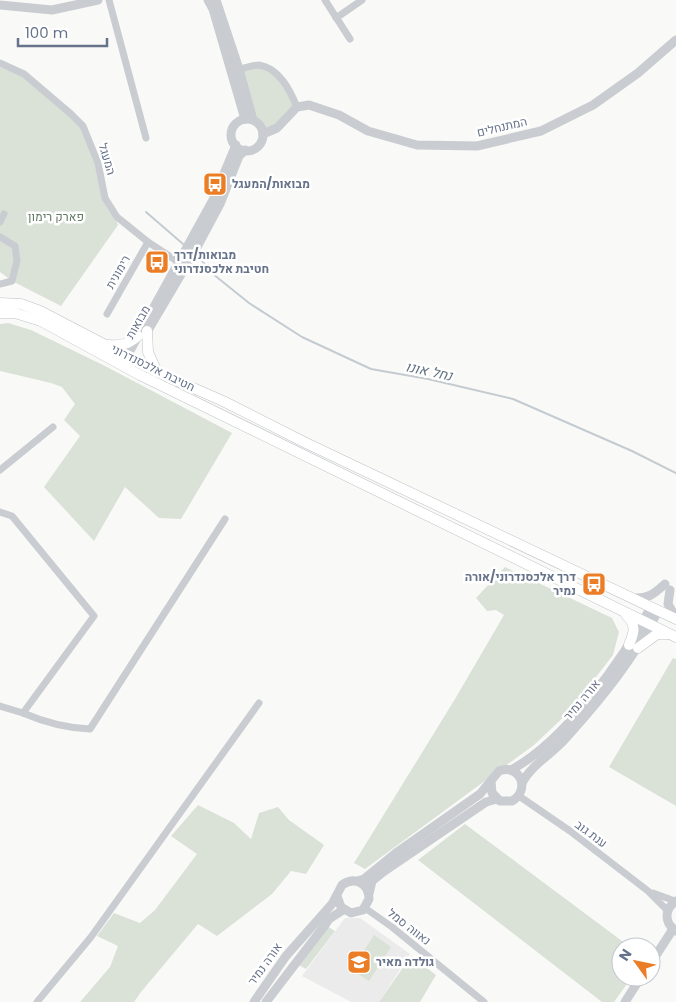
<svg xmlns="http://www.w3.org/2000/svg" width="676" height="1002" font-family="Poppins,Heebo,sans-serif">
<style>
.built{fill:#eaebea}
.green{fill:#dae2d8}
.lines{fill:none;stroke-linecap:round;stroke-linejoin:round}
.stream{stroke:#c4cbd1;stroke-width:2}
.secondary-casing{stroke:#bec1c7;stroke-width:11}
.minor{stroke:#c9ccd0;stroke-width:7}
.tertiary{stroke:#c9ccd0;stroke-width:9}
.secondary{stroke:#fff;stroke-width:10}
.labels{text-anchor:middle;stroke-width:5;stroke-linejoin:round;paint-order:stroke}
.street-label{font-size:12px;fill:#67738a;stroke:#fff}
.poi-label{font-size:12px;font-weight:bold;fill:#67738a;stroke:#fff;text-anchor:start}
.park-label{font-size:12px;fill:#637a63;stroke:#fff}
.water-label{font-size:14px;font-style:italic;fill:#637484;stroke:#fff}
</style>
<rect width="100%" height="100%" fill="#f9faf7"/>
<polygon class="built" points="345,918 360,918 410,954 379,1002 351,1002 302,976"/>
<g class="green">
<polygon points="258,65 273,71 297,107 263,134 261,127 253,120 239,69"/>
<polygon points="0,67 24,74 83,126 118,225 61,306 12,281 0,272"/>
<polygon points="8,323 31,330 105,366 232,433 181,519 159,518 125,487 94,541 44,487 80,436 64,420 75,404 62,387 51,383 0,371 0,324"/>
<polygon points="505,567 612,618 619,632 613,655 569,712 534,745 365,869 354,863 455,699 504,615 496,610 487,611 476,598"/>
<polygon points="673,658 676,659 676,806 609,767"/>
<polygon points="198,805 234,823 251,839 259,813 278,807 289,820 324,845 306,874 291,871 272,894 217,936 198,924 141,992 134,1002 80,1002 110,967 118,946 97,936 114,913 140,923 155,910 197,854 171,836"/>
<polygon points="465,824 630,947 621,947 621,977 632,977 614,1002 602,1002 418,860"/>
<polygon points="325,925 335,931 306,969 295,963"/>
<polygon points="374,935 391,947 369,981 352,970"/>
<polygon points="411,956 436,975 420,1002 379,1002"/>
</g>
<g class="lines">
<g class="stream">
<polyline points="146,212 183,244"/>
<polyline points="198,254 208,270 249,303 302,337 371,369 428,379 513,399 632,451 676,473"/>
</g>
<g class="secondary-casing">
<g id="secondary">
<polyline points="0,303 21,304 40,311 157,372 223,401 304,442 676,619"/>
<polyline points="0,313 15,313 41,321 140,375 676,637"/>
<polyline points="147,331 148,352 157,372"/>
<path d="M 109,345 C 122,346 128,344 138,336"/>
<path d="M 626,615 C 637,625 634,633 629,645"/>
<polyline points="638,648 657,634 669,634"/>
</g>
</g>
<g class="minor">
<polyline points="109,0 146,138"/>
<polyline points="325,0 350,39"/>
<polyline points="336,18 362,0"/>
<polyline points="0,63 24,74 71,114 83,126 98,163 105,198 117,217 148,242 183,265"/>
<path d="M 239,69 C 245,68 253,65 259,65 C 279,68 290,90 297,107"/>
<polyline points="0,222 4,214"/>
<polyline points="0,237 15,246 17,261 12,281 0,284"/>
<polyline points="107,314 148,242"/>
<polyline points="0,470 53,427"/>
<polyline points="0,512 12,516 94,616 23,713 0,706"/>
<path d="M 23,713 C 46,723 66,728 90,729 L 225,519"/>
<polyline points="519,796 570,831 648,891 668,911"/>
<polyline points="653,893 675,901"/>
<polyline points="365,908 392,927 484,1002"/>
<polyline points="37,1002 91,937 259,703"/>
</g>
<g class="tertiary">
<polyline points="208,0 213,9 245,119"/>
<polyline points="216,0 239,69 253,120"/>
<polyline points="0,5 52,10 98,0"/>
<circle cx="247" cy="135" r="16"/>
<polyline points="263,134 277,128 297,107 309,105 339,115 368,131 417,145 477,146 541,131 593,105 638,73 676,40"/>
<polyline points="147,332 196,249 220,204 239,156 245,150"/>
<polyline points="126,363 127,356 138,336 213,200 236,145"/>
<polyline points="670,590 668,604 676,618"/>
<path d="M 633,598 C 648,599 654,594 665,584"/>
<path d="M 511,770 C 565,741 622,661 651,607"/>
<path d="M 522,783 C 531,765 552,754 565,739 C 601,699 634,659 658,611"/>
<path d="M 358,881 L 364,879 L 396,853 L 480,794 L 499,771 C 520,763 531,790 512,801 L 500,801 L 492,793 L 491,781"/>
<polyline points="369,894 372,881 383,872 486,802 497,799"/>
<path d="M 676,901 C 664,909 664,923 676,931"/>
<polyline points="651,963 673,929"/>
<path d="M 254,1002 L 286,956 L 332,904 L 342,885 C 355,876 369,883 369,899 L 363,910 L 351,913 L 341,907 L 337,896"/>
<polyline points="266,1002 325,925 329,919 343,910"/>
<polyline points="625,1002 641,977"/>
</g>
<use href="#secondary" class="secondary"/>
</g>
<defs>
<g id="bus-square" transform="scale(1.25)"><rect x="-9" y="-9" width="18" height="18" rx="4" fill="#eb7d26" stroke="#fff"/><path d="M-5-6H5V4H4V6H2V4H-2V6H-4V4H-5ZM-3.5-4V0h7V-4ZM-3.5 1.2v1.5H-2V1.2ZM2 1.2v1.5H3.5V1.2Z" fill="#fff"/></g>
<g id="school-square" transform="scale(1.25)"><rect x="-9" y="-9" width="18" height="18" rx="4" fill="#eb7d26" stroke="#fff"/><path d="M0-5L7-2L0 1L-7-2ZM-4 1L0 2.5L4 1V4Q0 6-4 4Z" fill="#fff"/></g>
</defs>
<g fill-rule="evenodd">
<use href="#bus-square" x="215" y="184"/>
<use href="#bus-square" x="157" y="262"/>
<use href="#bus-square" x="594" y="584"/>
<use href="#school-square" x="359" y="962"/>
</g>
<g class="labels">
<g class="street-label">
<text transform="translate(502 127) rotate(-13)" y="4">המתנחלים</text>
<text transform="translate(107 159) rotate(73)" y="4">המעגל</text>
<text transform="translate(118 272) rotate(-60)" y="4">רימונית</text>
<text transform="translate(138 322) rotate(-60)" y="4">מבואות</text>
<text transform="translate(153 368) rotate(26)" y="4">חטיבת אלכסנדרוני</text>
<text transform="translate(582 700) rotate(-50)" y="4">אורה נמיר</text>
<text transform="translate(591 834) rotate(37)" y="4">ענת גוב</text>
<text transform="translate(409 927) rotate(38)" y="4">נאווה סמל</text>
<text transform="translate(265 964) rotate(-54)" y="4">אורה נמיר</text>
</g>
<g class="poi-label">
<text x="232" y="188">מבואות/המעגל</text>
<text x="174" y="259">מבואות/דרך<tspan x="174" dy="14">חטיבת אלכסנדרוני</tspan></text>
<text x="576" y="581" text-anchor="end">דרך אלכסנדרוני/אורה<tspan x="576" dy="14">נמיר</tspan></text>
<text x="376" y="966">גולדה מאיר</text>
</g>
<g class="park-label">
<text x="56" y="221">פארק רימון</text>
</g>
<g class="water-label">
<text transform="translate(429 371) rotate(12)" y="5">נחל אונו</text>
</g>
</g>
<g transform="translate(636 962) rotate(303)"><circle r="24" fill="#ffffff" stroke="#c2c7d0"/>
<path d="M0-4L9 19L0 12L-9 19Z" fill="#eb7d26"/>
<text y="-8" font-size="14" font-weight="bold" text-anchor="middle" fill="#67738a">N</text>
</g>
<path d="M18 38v8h89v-8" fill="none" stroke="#67738a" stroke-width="2.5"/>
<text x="25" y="38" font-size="15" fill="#67738a" stroke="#ffffff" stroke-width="4" paint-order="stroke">100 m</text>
</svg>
